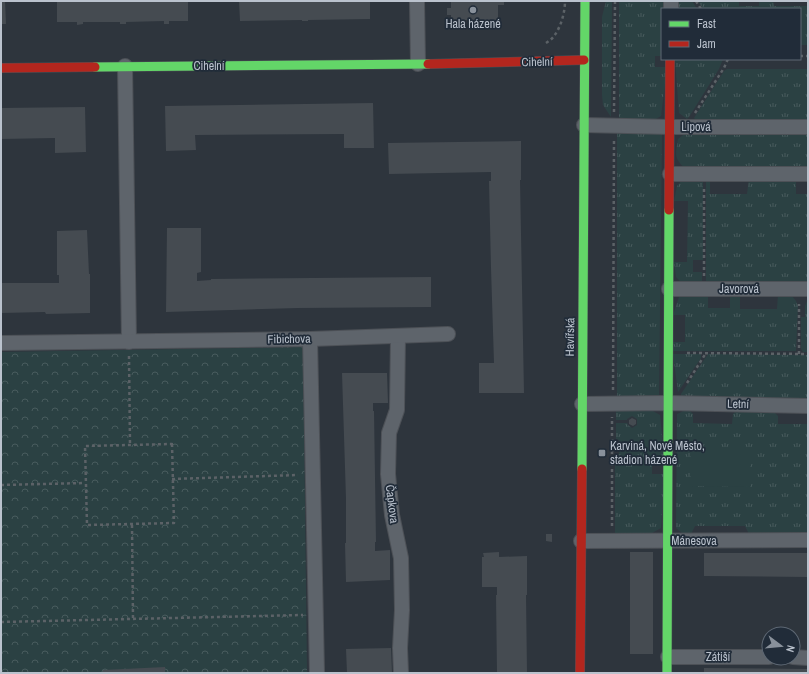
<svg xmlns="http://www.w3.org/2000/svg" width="809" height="674" font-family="'Archivo Narrow',sans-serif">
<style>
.grass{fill:url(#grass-tufts)}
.forest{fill:url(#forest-crowns)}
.pitch{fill:#2b4143}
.building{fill:#454b51}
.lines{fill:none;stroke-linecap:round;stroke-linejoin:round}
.street-casing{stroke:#4d5157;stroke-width:16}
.fast-casing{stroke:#4d5157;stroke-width:10}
.jam-casing{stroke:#4d5157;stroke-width:10}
.path{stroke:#5c6267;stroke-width:2.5;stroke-dasharray:3 3;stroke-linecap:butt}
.street{stroke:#5e646b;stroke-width:14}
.fast{stroke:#63d668;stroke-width:9}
.jam{stroke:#b3261e;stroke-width:9}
.poi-dot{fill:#89919b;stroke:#212c39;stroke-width:1.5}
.labels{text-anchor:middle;stroke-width:3.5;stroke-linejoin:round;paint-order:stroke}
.poi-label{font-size:12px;fill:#bac2cd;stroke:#212c39}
.street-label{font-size:12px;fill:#bac2cd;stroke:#212c39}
</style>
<defs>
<pattern id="grass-tufts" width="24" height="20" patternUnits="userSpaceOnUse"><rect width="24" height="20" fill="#2b4143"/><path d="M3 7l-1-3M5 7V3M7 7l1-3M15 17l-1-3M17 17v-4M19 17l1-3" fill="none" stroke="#485b5d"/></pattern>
<pattern id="forest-crowns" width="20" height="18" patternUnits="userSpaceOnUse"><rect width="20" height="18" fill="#2b4143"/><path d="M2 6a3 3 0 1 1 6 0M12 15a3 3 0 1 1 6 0" fill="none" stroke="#485b5d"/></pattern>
</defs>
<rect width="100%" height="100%" fill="#2e353d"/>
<g class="grass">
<polygon points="606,1 612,1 611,117 603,105 602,95 602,17"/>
<polygon points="619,1 666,1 667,9 662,9 662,56 655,56 655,67 667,67 661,116 654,120 619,120"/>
<polygon points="677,1 692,1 697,9 675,9"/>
<polygon points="698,1 739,1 739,6 759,6 759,1 773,1 774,6 808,6 808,45 800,45 800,9 703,9"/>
<polygon points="675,59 723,59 719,69 689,117 687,119 679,113"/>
<polygon points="727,69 808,69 808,121 696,120 694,118 724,71"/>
<polygon points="617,131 662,133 659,395 653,398 617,398"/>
<path d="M 687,132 L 808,132 L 808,171 L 685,168 C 673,158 676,153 678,139 Z"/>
<polygon points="706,177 710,181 710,194 747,194 749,179 796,180 796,194 808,194 808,285 706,282"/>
<polygon points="683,179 703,180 703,260 693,260 693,272 702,272 702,282 682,283 676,277 674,262 687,262 688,201 674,201 677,186"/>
<polygon points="682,294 708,296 708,308 730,308 730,295 738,294 740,296 740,309 777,309 778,295 791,295 796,301 798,306 796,351 673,351 673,342 685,342 685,315 673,315 679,297"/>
<polygon points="808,299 808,352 803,352 801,349 801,317 805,317 805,306"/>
<polygon points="673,354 701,354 701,358 678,392"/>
<polygon points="708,354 808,355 808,401 681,397 681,394"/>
<polygon points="616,410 651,410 660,415 665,463 652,463 652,474 665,474 661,528 652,533 615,533 615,454 619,454 619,440 616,439 616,423 627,423 628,425 632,428 637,425 637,419 632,416 627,419 627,420 616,420"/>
<polygon points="686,410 689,410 693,414 693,423 732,424 733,414 736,411 773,411 778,416 778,424 808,424 808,535 749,534 745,526 695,526 691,534 682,533 676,528 677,414"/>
</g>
<polygon class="forest" points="303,347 307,673 1,673 1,352"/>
<polygon class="pitch" points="691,452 750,452 750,487 691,486"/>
<g class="building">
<polygon points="1,1 5,1 6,24 1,24"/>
<polygon points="57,1 188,1 188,21 169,21 169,24 164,24 164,21 126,22 126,24 120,24 120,22 83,22 83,24 77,25 77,22 57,22"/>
<polygon points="239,1 370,1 370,19 308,20 308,21 302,21 302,20 240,21"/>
<polygon points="451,1 504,1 504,5 498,5 498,20 450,20 451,19 451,15 447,15 447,8 451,8"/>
<polygon points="373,103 374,148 344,148 344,134 195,135 196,150 166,151 165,106"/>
<polygon points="85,107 86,152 55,153 55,138 1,139 1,108"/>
<polygon points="521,141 521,180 520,180 524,393 479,393 479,363 494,363 491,268 489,181 491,181 491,172 389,174 388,143"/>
<polygon points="167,228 201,228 201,272 197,273 197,281 211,280 211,279 431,277 431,307 298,308 166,312"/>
<polygon points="87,230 89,274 90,274 90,313 46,314 45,312 1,313 1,283 59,283 59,275 57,275 57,231"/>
<polygon points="342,373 387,373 388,403 373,403 373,411 374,411 376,542 375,542 375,551 390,550 390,580 346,582 345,543 346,543 346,499"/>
<polygon points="632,418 636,420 636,424 633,426 629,424 629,420"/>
<polygon points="546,534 552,534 552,542 546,541"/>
<polygon points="499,552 499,557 527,556 527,595 526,595 527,673 497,673 496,595 497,595 497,587 482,587 482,557 484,557 483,553"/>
<rect x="630" y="552" width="23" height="102"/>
<polygon points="704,553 808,553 808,577 704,576"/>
<polygon points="391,648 392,673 347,673 346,649"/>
<polygon points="165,667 165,673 103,673 103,670"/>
<polygon points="704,668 808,669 808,673 704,673"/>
</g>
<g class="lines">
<g class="street-casing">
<g id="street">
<polyline points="417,1 418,64"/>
<polyline points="671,9 671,1"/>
<polyline points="125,66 129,342"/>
<polyline points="584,125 670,127 808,127"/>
<polyline points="670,174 808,174"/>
<polyline points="669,289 808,289"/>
<polyline points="398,336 397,410 389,433 388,474 392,515 401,558 402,610 400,648 401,673"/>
<polyline points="310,339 317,673"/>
<polyline points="1,343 310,339 448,334"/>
<polyline points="582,404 668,403 808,406"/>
<polyline points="581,541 808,540"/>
<polyline points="668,657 769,657"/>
<polyline points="793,657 808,658"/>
</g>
</g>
<g class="fast-casing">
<g id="fast">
<polyline points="95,67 428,64"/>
<polyline points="582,469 585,1"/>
<polyline points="667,673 669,210"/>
</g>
</g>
<g class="jam-casing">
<g id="jam">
<polyline points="428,64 584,60"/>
<polyline points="1,68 95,67"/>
<polyline points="669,210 670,59"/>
<polyline points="580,673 582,469"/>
</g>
</g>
<g class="path">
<polyline points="696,1 701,9"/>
<path d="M 546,43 C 549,41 552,39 554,36 C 561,27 565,12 565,1"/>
<polyline points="800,56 808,56"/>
<polyline points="614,112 615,1"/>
<polyline points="695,113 724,68 728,59"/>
<polyline points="704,189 704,276"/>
<polyline points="687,353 808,354"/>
<polyline points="799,354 799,304"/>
<polyline points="129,356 130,445"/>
<polyline points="687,383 706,353"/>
<polyline points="613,390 614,139"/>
<polygon points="172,444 174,523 87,525 85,446"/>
<polyline points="172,479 298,475"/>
<polyline points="1,485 85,483"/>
<polyline points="132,525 133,619"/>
<polyline points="612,526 612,417"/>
<polyline points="1,622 303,615"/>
</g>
<use href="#street" class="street"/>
<use href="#fast" class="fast"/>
<use href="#jam" class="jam"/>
</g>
<g class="poi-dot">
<circle cx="473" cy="10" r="4"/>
<rect x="598" y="449" width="8" height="8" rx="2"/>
</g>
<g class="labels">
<g class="poi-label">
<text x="473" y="28">Hala házené</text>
<text x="610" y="450" text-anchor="start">Karviná, Nové Město,<tspan x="610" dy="14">stadion házené</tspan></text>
</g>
<g class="street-label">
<text transform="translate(537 62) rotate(-1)" y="4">Cihelní</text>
<text x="209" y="70">Cihelní</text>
<text x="696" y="131">Lipová</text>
<text x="739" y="293">Javorová</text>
<text transform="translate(570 337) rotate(-89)" y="4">Havířská</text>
<text transform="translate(289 339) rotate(-1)" y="4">Fibichova</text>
<text transform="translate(738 404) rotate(1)" y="4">Letní</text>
<text transform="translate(392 504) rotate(83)" y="4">Čapkova</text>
<text x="694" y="545">Mánesova</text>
<text x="718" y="661">Zátiší</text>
</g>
</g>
<rect width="809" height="674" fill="none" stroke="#bac2cd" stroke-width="4"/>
<rect x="661" y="8" width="140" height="52" fill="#212c39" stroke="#5e6874"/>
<rect x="669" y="21" width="20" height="6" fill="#63d668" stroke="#5e6874"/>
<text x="697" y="28" font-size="12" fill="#bac2cd">Fast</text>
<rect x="669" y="41" width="20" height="6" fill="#b3261e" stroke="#5e6874"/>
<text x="697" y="48" font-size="12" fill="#bac2cd">Jam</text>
<g transform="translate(781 646) rotate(106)"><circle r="19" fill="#212c39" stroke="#5e6874"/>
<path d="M0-3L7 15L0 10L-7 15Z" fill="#89919b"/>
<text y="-6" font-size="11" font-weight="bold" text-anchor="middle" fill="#bac2cd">N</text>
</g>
</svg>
